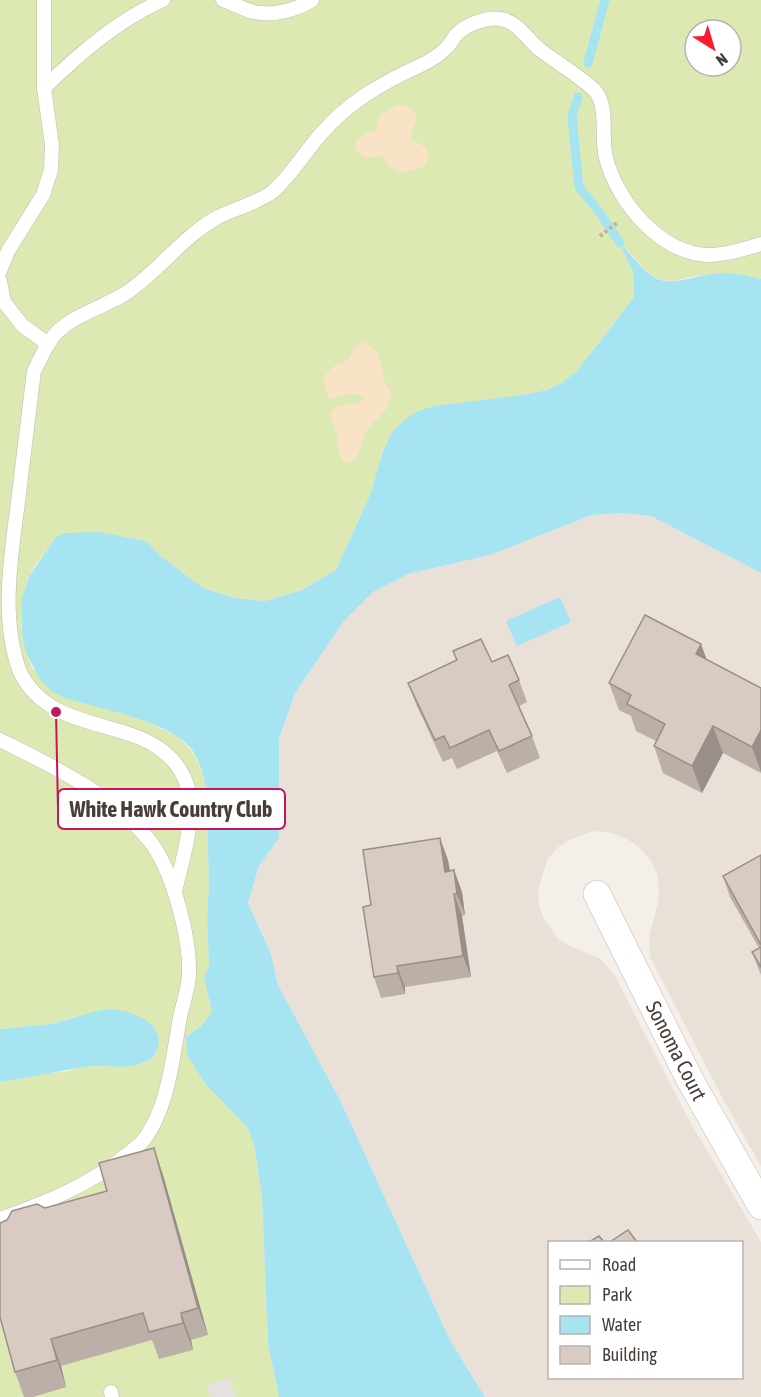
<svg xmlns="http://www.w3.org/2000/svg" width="761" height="1397" font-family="'Asap Condensed',sans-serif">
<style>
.residential{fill:#e9e0d8;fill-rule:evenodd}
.green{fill:#dde9b3;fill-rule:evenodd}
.sand{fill:#f9e3c7}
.parking{fill:#e4e1df}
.water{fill:#a7e4f2}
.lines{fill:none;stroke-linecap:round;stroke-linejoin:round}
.stream{stroke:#a7e4f2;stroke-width:9}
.service-casing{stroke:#c4b8b0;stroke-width:15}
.minor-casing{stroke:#c4b8b0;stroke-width:28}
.path{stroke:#c3ad9e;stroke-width:4;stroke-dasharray:3 3;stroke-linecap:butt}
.service{stroke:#fff;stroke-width:14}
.minor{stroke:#fff;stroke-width:27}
.wall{fill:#bbafa7}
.shaded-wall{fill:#998e88}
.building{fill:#dacbc2;stroke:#998e88;stroke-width:1.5}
.labels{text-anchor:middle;stroke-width:4.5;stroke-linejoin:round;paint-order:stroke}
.street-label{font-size:21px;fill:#4a3f38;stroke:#fff}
.leader{fill:none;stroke:#c2185b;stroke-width:2}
.callout-dot{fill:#c2185b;stroke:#fff;stroke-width:2}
.callout{fill:#fff;stroke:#c2185b;stroke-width:2}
.callout-label{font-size:22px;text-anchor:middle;font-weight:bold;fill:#4a3f38}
</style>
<rect width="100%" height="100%" fill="#f5efea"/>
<path class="residential" d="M 622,513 L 651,516 L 761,573 L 761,1166 L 724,1101 L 650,957 L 649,937 L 658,903 L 659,890 L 657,874 L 651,861 L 640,848 L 627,839 L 611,833 L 593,831 L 569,840 L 557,848 L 547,860 L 538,890 L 539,904 L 543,917 L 557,938 L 568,945 L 601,959 L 615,976 L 689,1120 L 761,1242 L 761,1397 L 485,1397 L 450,1340 L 341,1102 L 278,985 L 271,954 L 248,903 L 259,866 L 279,838 L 279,739 L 295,693 L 344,621 L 373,592 L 408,574 L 490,555 L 592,515 ZM 550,1242 L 742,1242 L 742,1378 L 550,1378 Z"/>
<path class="green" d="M 0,0 L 761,0 L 761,279 C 741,273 717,274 696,276 C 681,278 669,285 655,277 C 642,269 633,255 622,245 L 634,275 L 634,297 L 577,371 L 563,382 L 547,390 L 521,395 L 391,434 L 383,451 L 370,495 L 336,570 L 302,590 L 265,601 L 235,598 L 203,588 L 162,557 L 146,541 L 56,538 C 47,550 35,563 29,577 C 16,607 20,639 32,668 L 177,736 C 194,750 202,766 206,788 L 209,884 L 207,920 L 209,966 L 204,978 L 212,1012 L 201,1026 L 186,1037 L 206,1085 L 248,1128 L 255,1149 L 262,1198 L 268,1344 L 279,1397 L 0,1397 L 0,1082 L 25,1078 L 42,1073 L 64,1072 L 84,1067 L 139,1065 L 150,1060 L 157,1052 L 76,1016 L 50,1024 L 0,1029 ZM 695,30 L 731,30 L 731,66 L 695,66 Z"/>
<g class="sand">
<path d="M 398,105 L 408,106 C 424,119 412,123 410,138 L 426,148 L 429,157 L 425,166 L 399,173 L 388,166 L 382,155 C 355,166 341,136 376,131 L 381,114 Z"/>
<path d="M 362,342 C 384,352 379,360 384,379 C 385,384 389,388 392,392 L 385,411 L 367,429 L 357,458 L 351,462 L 344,462 L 339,455 L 337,435 L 330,413 C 340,401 356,408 365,398 C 352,390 343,396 331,399 C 322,389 321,373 335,366 C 339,364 344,364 347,360 C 353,353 353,345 362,342 Z"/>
</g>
<polygon class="parking" points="230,1377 236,1397 210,1397 207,1385"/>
<g class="water">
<path d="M 620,243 C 632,255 643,272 658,279 C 673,286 701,274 719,273 C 733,273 747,275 761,279 L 761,573 L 651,516 L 622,513 L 592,515 L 490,555 L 408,574 L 373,592 L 344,621 L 295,693 L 279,739 L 279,838 L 259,866 L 248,903 L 271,954 L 278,985 L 341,1102 L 450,1340 L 485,1397 L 279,1397 L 268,1344 L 262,1198 L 255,1149 L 248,1128 L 206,1085 L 187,1055 L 186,1037 L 201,1026 L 212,1012 L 204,978 L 209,966 L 207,920 L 209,884 L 206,788 C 203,773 199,758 189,746 C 166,721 98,708 65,698 L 53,692 L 41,681 L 26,653 L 22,634 L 21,600 L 30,575 L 55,538 L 64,533 L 98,532 L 146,541 L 162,557 L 203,588 L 235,598 L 265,601 L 302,590 L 336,570 L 370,495 L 383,451 L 391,434 L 402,422 L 416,412 L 434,406 L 521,395 L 547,390 L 563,382 L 577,371 L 634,297 L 634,275 Z"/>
<polygon points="560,597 571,622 517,646 506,621"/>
<path d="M 101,1010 C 107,1010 113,1009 119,1010 C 136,1012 164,1026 158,1046 C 156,1056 150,1061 140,1064 C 123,1070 103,1064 85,1067 C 57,1071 29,1078 0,1082 L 0,1029 L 50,1024 Z"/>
</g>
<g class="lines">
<g class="stream">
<polyline points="588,63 605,0"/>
<polyline points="578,97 572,117 579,187 598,210 620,243"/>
</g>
<g class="service-casing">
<g id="service">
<path d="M 223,0 C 235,4 248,12 260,13 C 277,15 298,9 312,0"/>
<path d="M 44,88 C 80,53 117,21 163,0"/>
<polyline points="0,271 8,251 43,195 51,170 52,145 44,88 44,0"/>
<polyline points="0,281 4,302 22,325 48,344"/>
<path d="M 0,740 C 54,767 110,793 149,840 C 172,868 190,937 189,973 C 189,987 183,1003 180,1017 C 173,1056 168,1111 142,1142 C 137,1147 130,1152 125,1156 C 88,1186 44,1203 0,1219"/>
<path d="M 175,891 C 182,863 196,816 188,788 C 164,708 56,746 20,672 C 0,620 11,556 18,502 C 23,458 29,414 34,371 C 41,358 47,342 57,332 C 78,313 104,307 126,293 C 159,271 183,236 218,217 C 236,208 256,204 272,192 C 291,176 304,153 320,135 C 347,103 380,84 417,67 C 426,63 439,56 446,48 C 450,45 452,40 455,36 C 466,24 489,15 505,20 C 520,25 527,39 539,49 C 556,62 575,73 591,87 C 595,90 598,94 600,99 C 607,117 601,139 606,158 C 617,201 659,253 708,255 C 726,255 744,249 761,244"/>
<polyline points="111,1392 112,1397"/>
</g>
</g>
<g class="minor-casing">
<polyline id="minor" points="597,894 689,1078 761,1206"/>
</g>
<polyline class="path" points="600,236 617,223"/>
<use href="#service" class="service"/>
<use href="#minor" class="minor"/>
</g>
<g class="wall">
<polygon points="453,651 492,662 519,680 527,702 519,706 532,736 540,758 507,773 497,751 457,769 452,758 443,762 416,704 408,683 456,660"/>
<polygon points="707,660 761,688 761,773 723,753 702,793 663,773 654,746 656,741 636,731 631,716 619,710 609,683"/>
<polygon points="761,855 761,975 752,952 759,948 730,897 723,876"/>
<polygon points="448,860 450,871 454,870 462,892 465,915 462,916 471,977 405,987 405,994 381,998 374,977 371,905"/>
<polygon points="154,1148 163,1175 208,1335 191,1340 193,1350 159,1359 152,1340 61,1366 66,1387 33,1397 24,1397 15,1372 107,1191"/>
</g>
<g class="shaded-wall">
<polygon points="701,644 711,671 696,654"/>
<polygon points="713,726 723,753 702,793 692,766"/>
<polygon points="761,730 761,772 752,747"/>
<polygon points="440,838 448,860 453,894 445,872"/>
<polygon points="454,870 462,892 465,915 457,894"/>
<polygon points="454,894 462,916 471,977 463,956"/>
<polygon points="397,966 405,987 405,994 398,973"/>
<polygon points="154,1148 163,1175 208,1335 198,1308"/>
<polygon points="181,1313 191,1340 193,1350 183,1323"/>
<polygon points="51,1339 61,1366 66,1387 57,1360"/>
</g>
<g class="building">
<polygon points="645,615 701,644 696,654 761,688 761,730 752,747 713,726 692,766 654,746 665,724 627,704 631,695 609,683"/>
<polygon points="481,639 492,662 508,655 519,680 509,685 532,736 499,751 489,730 450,748 444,736 435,740 408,683 457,660 453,651"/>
<polygon points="440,838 445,872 454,870 457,894 454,894 463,956 397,966 398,973 374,977 363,907 371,905 363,850"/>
<polygon points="761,855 761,945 723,876"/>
<polygon points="761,947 761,967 752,952"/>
<polygon points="154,1148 198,1308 181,1313 183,1323 149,1332 143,1313 51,1339 57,1360 15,1372 0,1317 0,1223 7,1220 12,1211 37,1204 45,1208 107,1191 99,1163"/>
<polygon points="628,1230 637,1242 610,1242"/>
<polygon points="599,1236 604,1242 589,1242"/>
</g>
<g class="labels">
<g class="street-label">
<text transform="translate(676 1051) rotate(63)" y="7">Sonoma Court</text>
</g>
</g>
<path class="leader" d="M56 712L58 809"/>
<circle class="callout-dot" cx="56" cy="712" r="6"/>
<rect class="callout" x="58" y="789" width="227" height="40" rx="6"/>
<g class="callout-label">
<text x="171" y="817">White Hawk Country Club</text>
</g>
<rect x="548" y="1241" width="195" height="138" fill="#ffffff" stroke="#b7b2af" stroke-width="1.5"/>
<rect x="560" y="1260" width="30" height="9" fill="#ffffff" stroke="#b7b2af" stroke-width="1.5"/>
<text x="602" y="1271" font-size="18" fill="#4a3f38">Road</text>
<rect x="560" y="1286" width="30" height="18" fill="#dde9b3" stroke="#b7b2af" stroke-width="1.5"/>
<text x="602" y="1301" font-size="18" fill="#4a3f38">Park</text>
<rect x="560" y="1316" width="30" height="18" fill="#a7e4f2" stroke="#b7b2af" stroke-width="1.5"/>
<text x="602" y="1331" font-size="18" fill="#4a3f38">Water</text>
<rect x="560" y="1346" width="30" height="18" fill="#dacbc2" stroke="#b7b2af" stroke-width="1.5"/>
<text x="602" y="1361" font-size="18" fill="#4a3f38">Building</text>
<g transform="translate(713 48) rotate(143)"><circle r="28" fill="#ffffff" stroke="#b7b2af" stroke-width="1.5"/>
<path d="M0-4.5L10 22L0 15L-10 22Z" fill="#fc1b2d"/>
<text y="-9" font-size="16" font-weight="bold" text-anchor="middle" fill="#4a3f38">N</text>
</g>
</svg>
